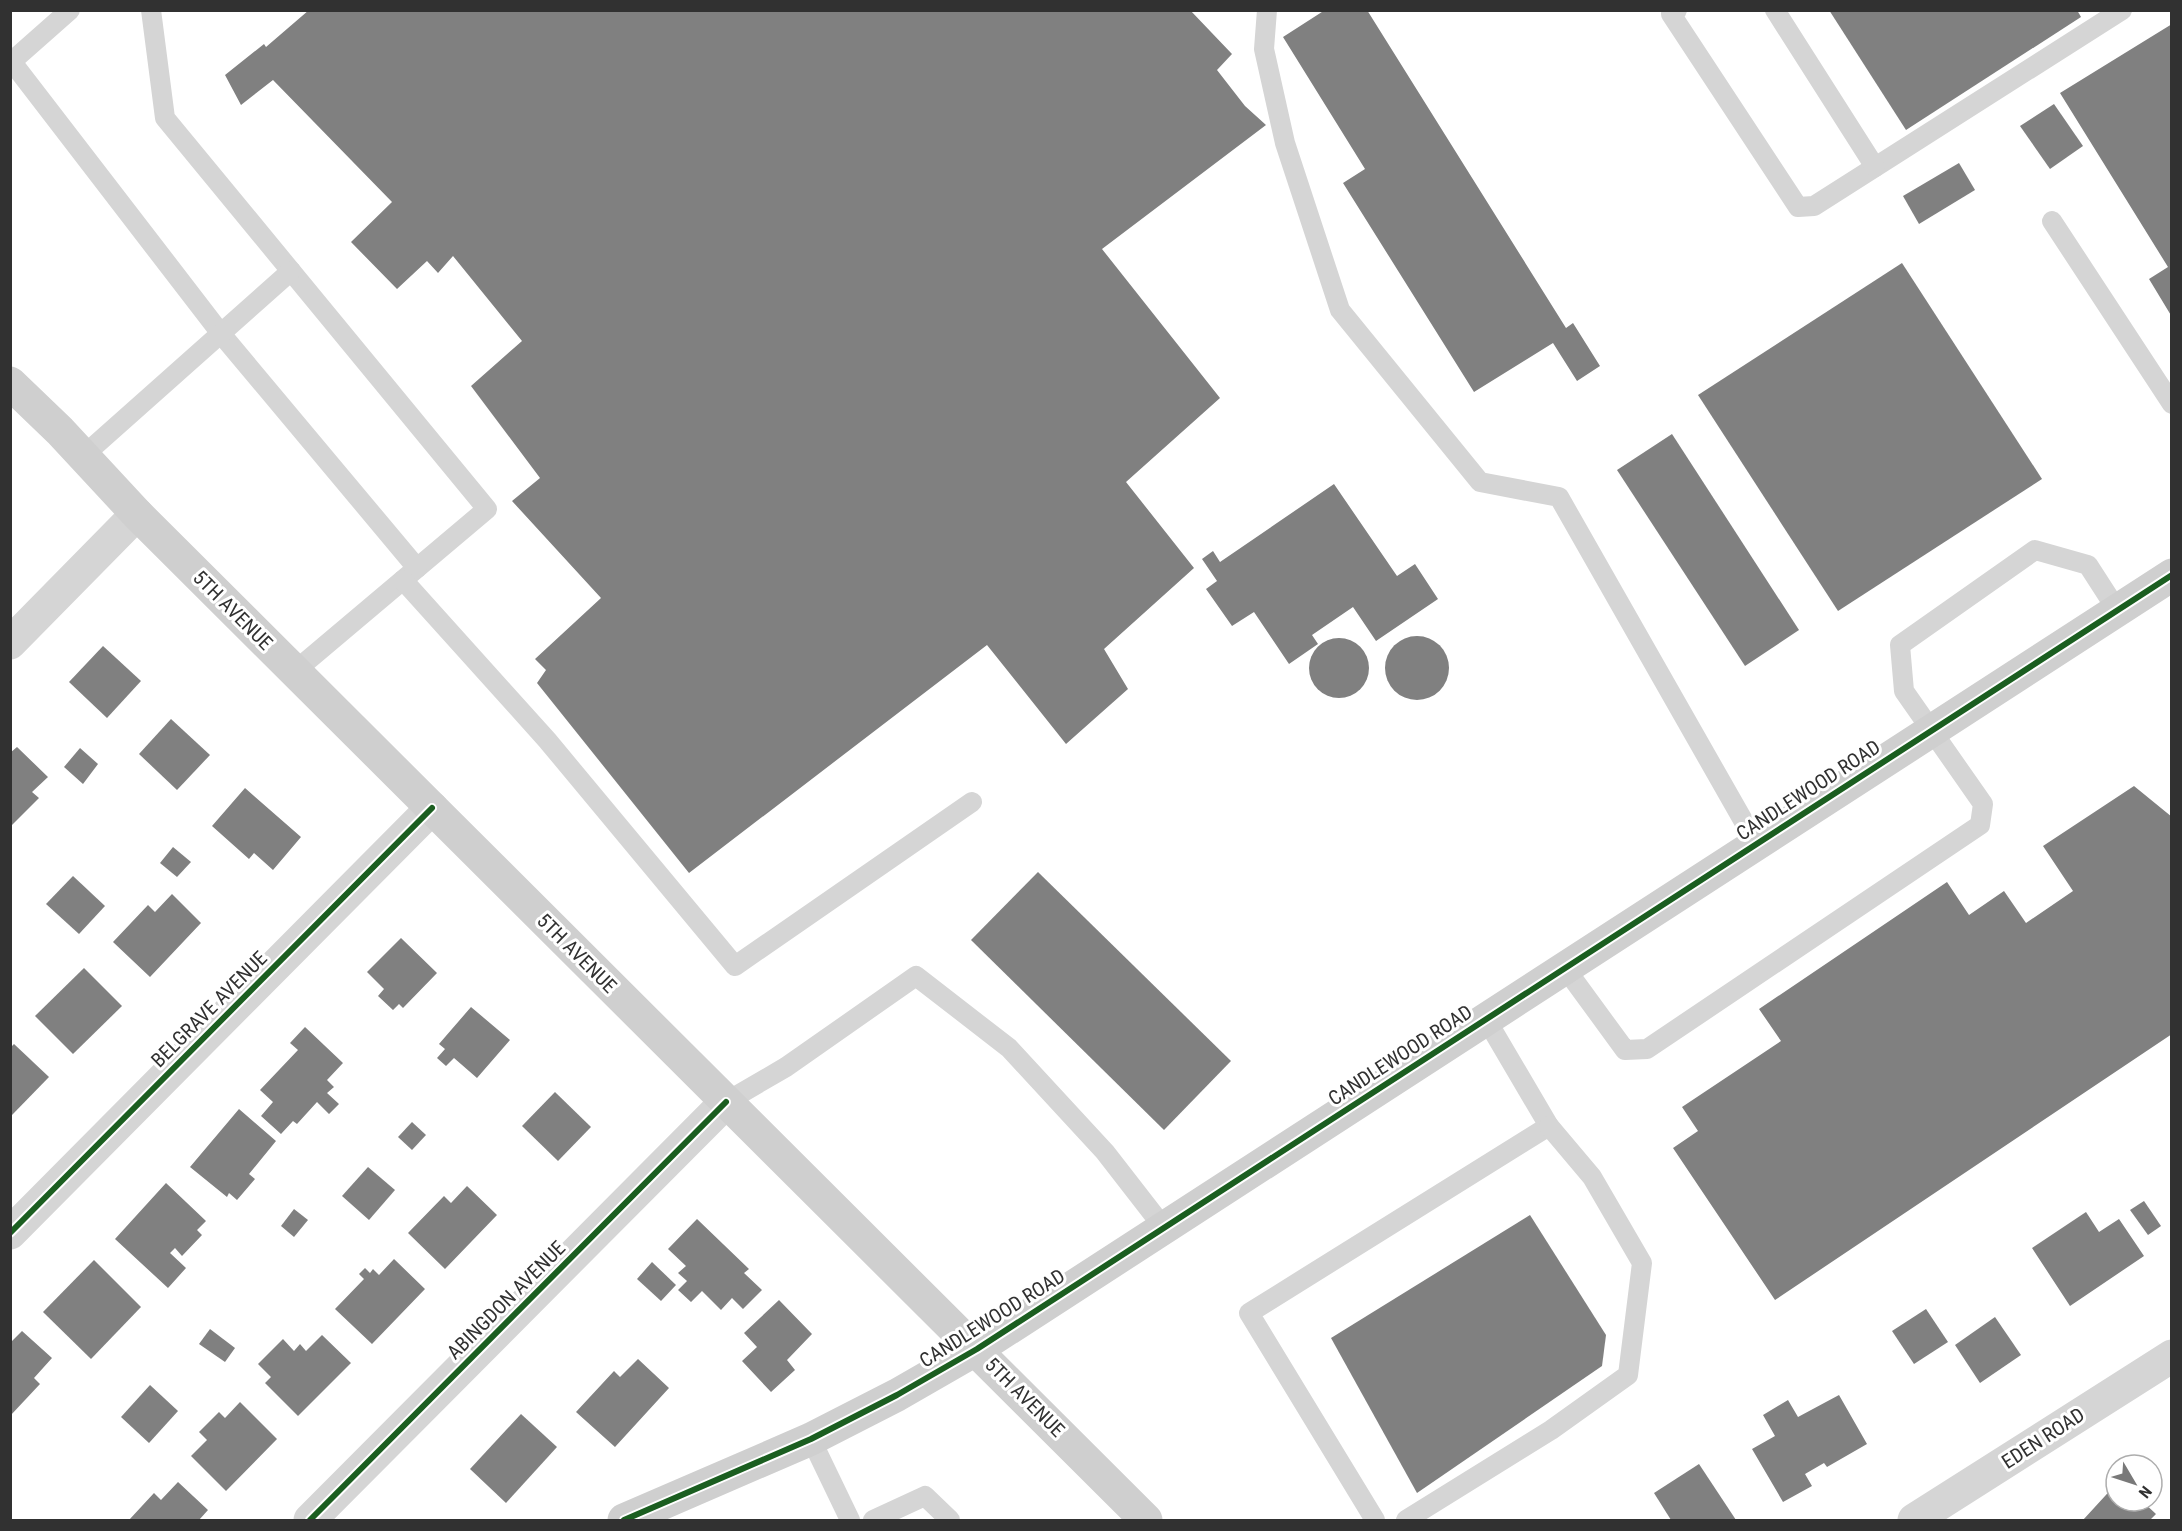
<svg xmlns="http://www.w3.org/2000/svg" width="2182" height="1531" font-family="'Roboto Condensed',sans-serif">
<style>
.building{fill:#808080}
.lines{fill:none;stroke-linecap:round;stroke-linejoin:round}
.lane{stroke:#d5d5d5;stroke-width:20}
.street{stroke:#d5d5d5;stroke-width:33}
.secondary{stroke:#cfcfcf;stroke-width:33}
.cycleway-casing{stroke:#fff;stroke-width:10}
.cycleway{stroke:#1b5e20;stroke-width:6}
.labels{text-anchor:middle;stroke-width:6;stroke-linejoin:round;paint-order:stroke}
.street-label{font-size:20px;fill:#313131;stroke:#fff}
</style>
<rect width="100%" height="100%" fill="#fff"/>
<g class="building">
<polygon points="309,10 1190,10 1232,54 1217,70 1245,106 1266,125 1102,249 1220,398 1126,482 1194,568 1104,649 1128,689 1066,744 987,645 689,873 537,683 546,670 535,659 601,598 512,501 540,478 471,386 522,341 453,256 438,273 427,261 397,289 351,242 392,202 273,80 241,105 225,75 264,44 266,47"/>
<polygon points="1325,10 1367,10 1566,328 1573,323 1600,366 1577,381 1553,343 1474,392 1343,183 1365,169 1283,37"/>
<polygon points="1829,10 2077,10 2081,17 1906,130"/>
<polygon points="2172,24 2172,317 2149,279 2168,267 2060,93"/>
<polygon points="2054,104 2083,146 2050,169 2020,126"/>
<polygon points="1959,163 1975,190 1919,224 1903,196"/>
<polygon points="1902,263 2042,479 1838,611 1698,395"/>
<polygon points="1672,434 1799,630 1745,666 1617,470"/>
<polygon points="1334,484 1397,576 1415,564 1438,599 1376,641 1353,607 1312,635 1318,644 1289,664 1254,612 1232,626 1206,589 1217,581 1202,559 1213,551 1220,562"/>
<circle cx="1417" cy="668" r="32"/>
<circle cx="1339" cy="668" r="30"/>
<polygon points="103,646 141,681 107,718 69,682"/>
<polygon points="171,719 210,755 177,790 139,754"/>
<polygon points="17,747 48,777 32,792 39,798 10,827 10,753"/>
<polygon points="80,748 98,764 83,784 64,767"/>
<polygon points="2134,786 2172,817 2172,1034 1775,1300 1673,1148 1698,1131 1682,1107 1781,1041 1759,1009 1947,882 1969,915 2004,891 2026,923 2073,891 2043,846"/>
<polygon points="245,788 301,837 273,870 254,853 249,859 212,826"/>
<polygon points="173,847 191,862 177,877 160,863"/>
<polygon points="1038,872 1231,1061 1164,1130 971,940"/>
<polygon points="73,876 105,906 79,934 46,904"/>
<polygon points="172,894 201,923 150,977 113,942 148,905 155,912"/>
<polygon points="401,938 437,973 403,1008 399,1004 393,1010 378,996 384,989 367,972"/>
<polygon points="84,968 122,1006 73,1054 35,1016"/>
<polygon points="471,1007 510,1040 477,1078 454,1058 446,1066 437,1058 445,1049 439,1044"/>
<polygon points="305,1027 343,1063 327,1080 334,1087 327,1093 339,1104 329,1114 317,1102 297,1124 293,1121 281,1134 261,1116 273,1102 260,1090 298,1050 290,1043"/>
<polygon points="14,1044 49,1077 12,1115 10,1048"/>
<polygon points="555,1092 591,1127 558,1161 522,1126"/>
<polygon points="239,1109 276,1141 249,1174 255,1179 237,1200 229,1193 227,1197 190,1167"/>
<polygon points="412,1122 426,1135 412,1150 398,1137"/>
<polygon points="368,1167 395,1190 369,1220 342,1196"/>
<polygon points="166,1183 206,1221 197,1230 202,1235 182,1256 175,1248 170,1253 186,1268 168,1288 115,1239"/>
<polygon points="467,1186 497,1215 445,1269 408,1233 444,1196 451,1203"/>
<polygon points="2144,1201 2161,1226 2148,1235 2130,1210"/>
<polygon points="294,1209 308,1220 294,1237 281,1226"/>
<polygon points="2086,1212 2099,1232 2119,1219 2144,1256 2070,1306 2032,1248"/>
<polygon points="1530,1215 1606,1335 1602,1366 1417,1493 1331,1338"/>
<polygon points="697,1219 749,1269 744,1273 762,1290 743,1309 732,1298 721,1310 702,1291 691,1302 678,1290 687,1281 678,1273 686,1266 668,1249"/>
<polygon points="394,1259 425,1289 372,1344 335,1309 364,1279 359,1274 365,1268 370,1273 373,1269 379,1275"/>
<polygon points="94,1260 141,1307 91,1359 43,1312"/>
<polygon points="652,1262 676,1285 661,1301 637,1279"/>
<polygon points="779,1300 812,1334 787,1360 795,1370 771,1392 742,1361 757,1347 744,1333"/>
<polygon points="1926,1309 1948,1342 1914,1364 1892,1331"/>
<polygon points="1995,1317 2021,1355 1980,1383 1955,1345"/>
<polygon points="210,1329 235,1348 225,1362 199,1344"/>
<polygon points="22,1331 52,1358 34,1378 40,1384 10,1416 10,1343"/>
<polygon points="322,1335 351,1363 298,1416 265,1383 271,1377 258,1364 283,1339 294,1351 300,1344 306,1351"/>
<polygon points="638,1359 669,1388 615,1447 576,1412 614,1371 620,1377"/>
<polygon points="150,1385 178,1411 149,1443 121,1417"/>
<polygon points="1839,1395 1867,1444 1827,1467 1824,1463 1805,1474 1812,1486 1783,1502 1752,1449 1775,1436 1763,1415 1788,1400 1798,1417"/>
<polygon points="240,1402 277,1439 226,1491 191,1456 207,1440 199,1432 219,1412 225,1418"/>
<polygon points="521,1414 557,1447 506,1503 470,1469"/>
<polygon points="1699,1464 1736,1520 1671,1520 1654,1493"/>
<polygon points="178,1482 208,1510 199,1520 129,1520 154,1493 161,1500"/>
<polygon points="2116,1484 2116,1501 2142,1501 2156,1514 2150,1520 2083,1520"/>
</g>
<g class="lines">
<g class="lane">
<polyline points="151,10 165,118 487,509 295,671"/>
<polyline points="1267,10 1264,49 1285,143 1340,310 1480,482 1559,497 1756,843"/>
<polyline points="1677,10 1671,14 1798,207 1814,206 2122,10"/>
<polyline points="1775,10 1875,167"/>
<polyline points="12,62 222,335 417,568"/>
<polyline points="10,63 70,10"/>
<polyline points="2052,221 2172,404"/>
<polyline points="83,456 291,271"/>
<polyline points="403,580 547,740 735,966 972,802"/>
<polyline points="1565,968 1625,1050 1647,1049 1980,825 1983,804 1904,691 1900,645 2035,550 2088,565 2117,610"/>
<polyline points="726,1102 786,1067 916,976 1009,1048 1105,1152 1164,1228"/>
<polyline points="811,1439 850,1520"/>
<polyline points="873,1520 925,1496 950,1520"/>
<polyline points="1375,1520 1249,1313 1549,1126 1486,1019"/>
<polyline points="1406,1520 1551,1430 1628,1375 1642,1263 1592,1177 1549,1126"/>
</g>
<g class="street">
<polyline points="10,643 137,514"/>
<polyline points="10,1233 432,808"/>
<polyline points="310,1520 726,1102"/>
<polyline points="1914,1520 2172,1356"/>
</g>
<g class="secondary">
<polyline points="10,383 60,431 137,514 1146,1520"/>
<polyline points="624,1520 811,1439 897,1395 977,1349 2172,575"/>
</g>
<g class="cycleway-casing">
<g id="cycleway">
<polyline points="10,1233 432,808"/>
<polyline points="310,1520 726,1102"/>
<polyline points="624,1520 811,1439 897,1395 977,1349 2172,575"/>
</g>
</g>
<use href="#cycleway" class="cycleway"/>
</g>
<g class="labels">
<g class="street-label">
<text transform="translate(233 610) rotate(45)" y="7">5TH AVENUE</text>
<text transform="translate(1808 790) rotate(-33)" y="7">CANDLEWOOD ROAD</text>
<text transform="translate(577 953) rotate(45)" y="7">5TH AVENUE</text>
<text transform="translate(209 1009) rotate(-45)" y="7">BELGRAVE AVENUE</text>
<text transform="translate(1400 1055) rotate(-33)" y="7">CANDLEWOOD ROAD</text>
<text transform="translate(506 1300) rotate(-45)" y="7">ABINGDON AVENUE</text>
<text transform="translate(992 1318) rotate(-32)" y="7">CANDLEWOOD ROAD</text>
<text transform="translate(1025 1397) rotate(45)" y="7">5TH AVENUE</text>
<text transform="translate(2043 1438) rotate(-33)" y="7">EDEN ROAD</text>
</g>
</g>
<rect width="2182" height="1531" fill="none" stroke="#313131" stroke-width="24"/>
<g transform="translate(2134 1483) rotate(129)"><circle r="28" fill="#ffffff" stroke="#adadad" stroke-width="1.5"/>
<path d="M0-4.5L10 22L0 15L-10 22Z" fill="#797979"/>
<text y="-9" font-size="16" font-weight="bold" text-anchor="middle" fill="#313131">N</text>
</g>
</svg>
